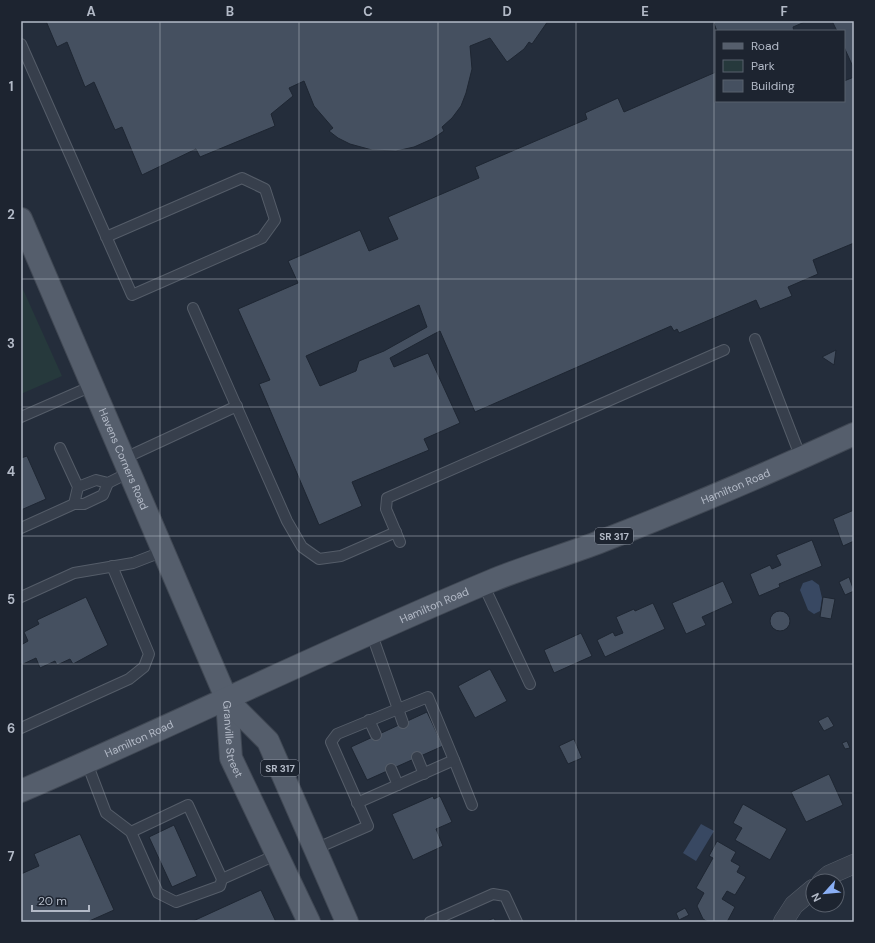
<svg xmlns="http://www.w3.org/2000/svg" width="875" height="943" font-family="'DM Sans',sans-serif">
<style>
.green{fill:#26393c}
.water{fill:#384862}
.building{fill:#455060;stroke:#1e2632;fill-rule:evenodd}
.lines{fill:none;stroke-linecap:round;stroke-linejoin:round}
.service-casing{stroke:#555d69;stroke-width:12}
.minor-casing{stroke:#555d69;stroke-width:20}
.primary-casing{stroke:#404854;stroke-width:24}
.service{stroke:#373f4c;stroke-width:10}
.minor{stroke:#373f4c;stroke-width:19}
.primary{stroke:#555e6c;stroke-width:22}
.grid{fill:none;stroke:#b3bac7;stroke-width:1;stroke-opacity:0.55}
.labels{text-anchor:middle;stroke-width:3;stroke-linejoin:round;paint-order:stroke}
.shield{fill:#1d2430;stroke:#868d9a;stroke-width:1}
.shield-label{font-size:10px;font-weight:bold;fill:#b3bac7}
.street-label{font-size:11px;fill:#b3bac7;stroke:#1d2430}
.neatline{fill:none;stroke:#b3bac7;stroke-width:1.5}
.grid-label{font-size:13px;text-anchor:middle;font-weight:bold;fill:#b3bac7}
</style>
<rect width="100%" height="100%" fill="#242d3b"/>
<polygon class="green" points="21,285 62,376 21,394"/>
<g class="water">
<polygon points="812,580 819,585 822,598 820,611 814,614 808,610 800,590 803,583"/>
<polygon points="701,824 714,831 696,861 683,853"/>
</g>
<g class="building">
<polygon points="46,21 548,21 532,44 529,42 524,49 507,62 490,38 470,46 472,69 466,93 461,106 452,118 442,127 444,131 432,139 414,147 396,151 372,150 350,144 338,138 329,131 333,128 314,106 304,81 289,88 293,96 271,114 275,126 200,157 196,149 142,175 122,127 115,130 94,82 85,87 67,42 57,47"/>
<polygon points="713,21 807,21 793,27 794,31 717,31"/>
<polygon points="832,21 854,21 854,69 844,47 844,31 837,31"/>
<path d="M 716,72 L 716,101 L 844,101 L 844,81 L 854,77 L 854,243 L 813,260 L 818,274 L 788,287 L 792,296 L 760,309 L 756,300 L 679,333 L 677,329 L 674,331 L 671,326 L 475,412 L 440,331 L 434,334 L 390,358 L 394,367 L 428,353 L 460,423 L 424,439 L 429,450 L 352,482 L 362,506 L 319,525 L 259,384 L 270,380 L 238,309 L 298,283 L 288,261 L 360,230 L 369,251 L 398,239 L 388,217 L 479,178 L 475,167 L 587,119 L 585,113 L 618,98 L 624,112 ZM 419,305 L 427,327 L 384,351 L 359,361 L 356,371 L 320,386 L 306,356 Z"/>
<polygon points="836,350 834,365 822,357"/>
<polygon points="27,456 46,499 21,510 21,458"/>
<polygon points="854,510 854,541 843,546 833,519"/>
<polygon points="812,540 822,566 779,584 780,587 759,596 750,574 770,565 772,569 781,565 776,555"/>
<polygon points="849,577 854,591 845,595 839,582"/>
<polygon points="723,581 733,603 702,617 706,625 686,634 672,603"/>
<polygon points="86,597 108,645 73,664 70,659 57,665 55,661 40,668 36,658 21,665 21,645 28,641 24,632 39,624 37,620"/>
<polygon points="823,597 835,599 831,619 820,617"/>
<polygon points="653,603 665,629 605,657 597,640 613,632 615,636 623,633 616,617 634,609 635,611"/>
<circle cx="780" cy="621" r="10"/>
<polygon points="581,633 592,656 554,673 544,650"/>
<polygon points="490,669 507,701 475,718 458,686"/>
<polygon points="427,712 443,746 367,780 351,747"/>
<polygon points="828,716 834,726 824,731 818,721"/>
<polygon points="574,739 582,758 568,764 559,746"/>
<polygon points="847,741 850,748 845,749 842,743"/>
<polygon points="829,774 843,805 806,822 791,792"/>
<polygon points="433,796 434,799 440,796 452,822 436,829 443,846 413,860 392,814"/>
<polygon points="743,804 787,829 770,860 735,840 742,828 733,823"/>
<polygon points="174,825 197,876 172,887 149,837"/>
<polygon points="80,834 114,910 87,922 21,922 21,874 39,866 34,854"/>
<polygon points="717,841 736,852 731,861 740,866 737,872 746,877 735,895 727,891 722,899 735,907 727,922 708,922 703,919 697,906 704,893 696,888 713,858 709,856"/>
<polygon points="261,890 276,922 191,922"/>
<polygon points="685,908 689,915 679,920 676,913"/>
<polygon points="853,910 854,910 854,922 852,922"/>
<polygon points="494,918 496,922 485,922"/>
</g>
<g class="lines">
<g class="service-casing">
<g id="service">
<polyline points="21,44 132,295 262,238 275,220 265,189 242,178 106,237"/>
<polyline points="193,308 287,521 302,547 319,559 341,556 396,532"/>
<polyline points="755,339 801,458"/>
<polyline points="21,417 92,386"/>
<polyline points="60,448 78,487 74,504"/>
<polyline points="125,458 237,406"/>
<polyline points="78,487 96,480 108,483 130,472"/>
<polyline points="21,528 74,504 84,504 103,495 108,483"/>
<polyline points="400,542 386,509 387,498 724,350"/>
<polyline points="483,584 530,684"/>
<polyline points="21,597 74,573 133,563 164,551"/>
<polyline points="369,720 376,735"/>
<polyline points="21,728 129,679 144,667 149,654 112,566"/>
<polyline points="417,757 424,774"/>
<polyline points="454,760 472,805"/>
<polyline points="87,763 106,813 131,832 158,893 176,902 220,886 222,879 188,805 131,832"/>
<polyline points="391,769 398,785"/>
<polyline points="357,803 454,760 428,697 398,709 403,723"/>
<polyline points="315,849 368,826 331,742 337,734 398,709 371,632"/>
<polyline points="222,879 278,854"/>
<polyline points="430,922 493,894 505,896 517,922"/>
</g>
</g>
<g class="minor-casing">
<g id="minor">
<polyline points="822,881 829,875 854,864"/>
<polyline points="783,922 794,905 813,889"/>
</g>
</g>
<g class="primary-casing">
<g id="primary">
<path id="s1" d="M 21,219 L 227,700 L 231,758 L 309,922"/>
<polyline points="227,700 268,741 347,922"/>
<path id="s2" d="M 21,791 C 179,723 332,647 491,581 C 527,566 566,555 602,541 C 687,508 771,472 854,434"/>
</g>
</g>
<use href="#service" class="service"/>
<use href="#minor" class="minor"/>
<use href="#primary" class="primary"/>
</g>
<path class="grid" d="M 160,21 L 160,922M 299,21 L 299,922M 438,21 L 438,922M 576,21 L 576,922M 714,21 L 714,922M 21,150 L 854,150M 21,279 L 854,279M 21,407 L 854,407M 21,536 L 854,536M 21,664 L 854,664M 21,793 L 854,793"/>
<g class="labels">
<g class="shield">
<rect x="595" y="528" width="38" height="16" rx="3"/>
<rect x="261" y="760" width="38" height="16" rx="3"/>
</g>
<g class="shield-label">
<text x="614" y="540">SR 317</text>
<text x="280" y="772">SR 317</text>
</g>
<g class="street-label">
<text dy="4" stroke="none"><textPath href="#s1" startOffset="261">Havens Corners Road</textPath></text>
<text dy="4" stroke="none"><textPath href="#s2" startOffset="777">Hamilton Road</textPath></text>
<text dy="4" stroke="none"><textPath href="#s2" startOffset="453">Hamilton Road</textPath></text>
<text dy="4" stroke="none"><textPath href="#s2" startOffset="129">Hamilton Road</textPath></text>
<text dy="4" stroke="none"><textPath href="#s1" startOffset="563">Granville Street</textPath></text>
</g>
</g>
<rect width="875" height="943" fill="none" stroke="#1d2430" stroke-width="44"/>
<rect x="715" y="30" width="130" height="72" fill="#1d2430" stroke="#59606c"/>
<rect x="723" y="43" width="20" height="6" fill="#555e6c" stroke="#59606c"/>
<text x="751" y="50" font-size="12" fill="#b3bac7">Road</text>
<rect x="723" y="60" width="20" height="12" fill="#26393c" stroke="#59606c"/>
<text x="751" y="70" font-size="12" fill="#b3bac7">Park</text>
<rect x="723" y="80" width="20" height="12" fill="#455060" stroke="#59606c"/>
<text x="751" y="90" font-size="12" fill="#b3bac7">Building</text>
<g transform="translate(825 893) rotate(243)"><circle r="19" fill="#1d2430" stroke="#59606c"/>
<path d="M0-3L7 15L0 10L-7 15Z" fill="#8aaff5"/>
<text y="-6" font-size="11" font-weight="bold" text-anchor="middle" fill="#b3bac7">N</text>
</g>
<path d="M32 905v6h57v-6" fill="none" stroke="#b3bac7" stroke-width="2"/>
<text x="38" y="905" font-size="12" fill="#b3bac7" stroke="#1d2430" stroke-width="3" paint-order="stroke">20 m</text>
<rect x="22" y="22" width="831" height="899" class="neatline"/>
<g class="grid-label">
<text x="91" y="16">A</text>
<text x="230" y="16">B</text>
<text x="368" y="16">C</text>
<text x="507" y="16">D</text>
<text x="645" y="16">E</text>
<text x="784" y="16">F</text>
<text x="11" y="91">1</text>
<text x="11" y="219">2</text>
<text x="11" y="348">3</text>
<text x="11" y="476">4</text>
<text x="11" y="604">5</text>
<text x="11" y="733">6</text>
<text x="11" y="861">7</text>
</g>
</svg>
